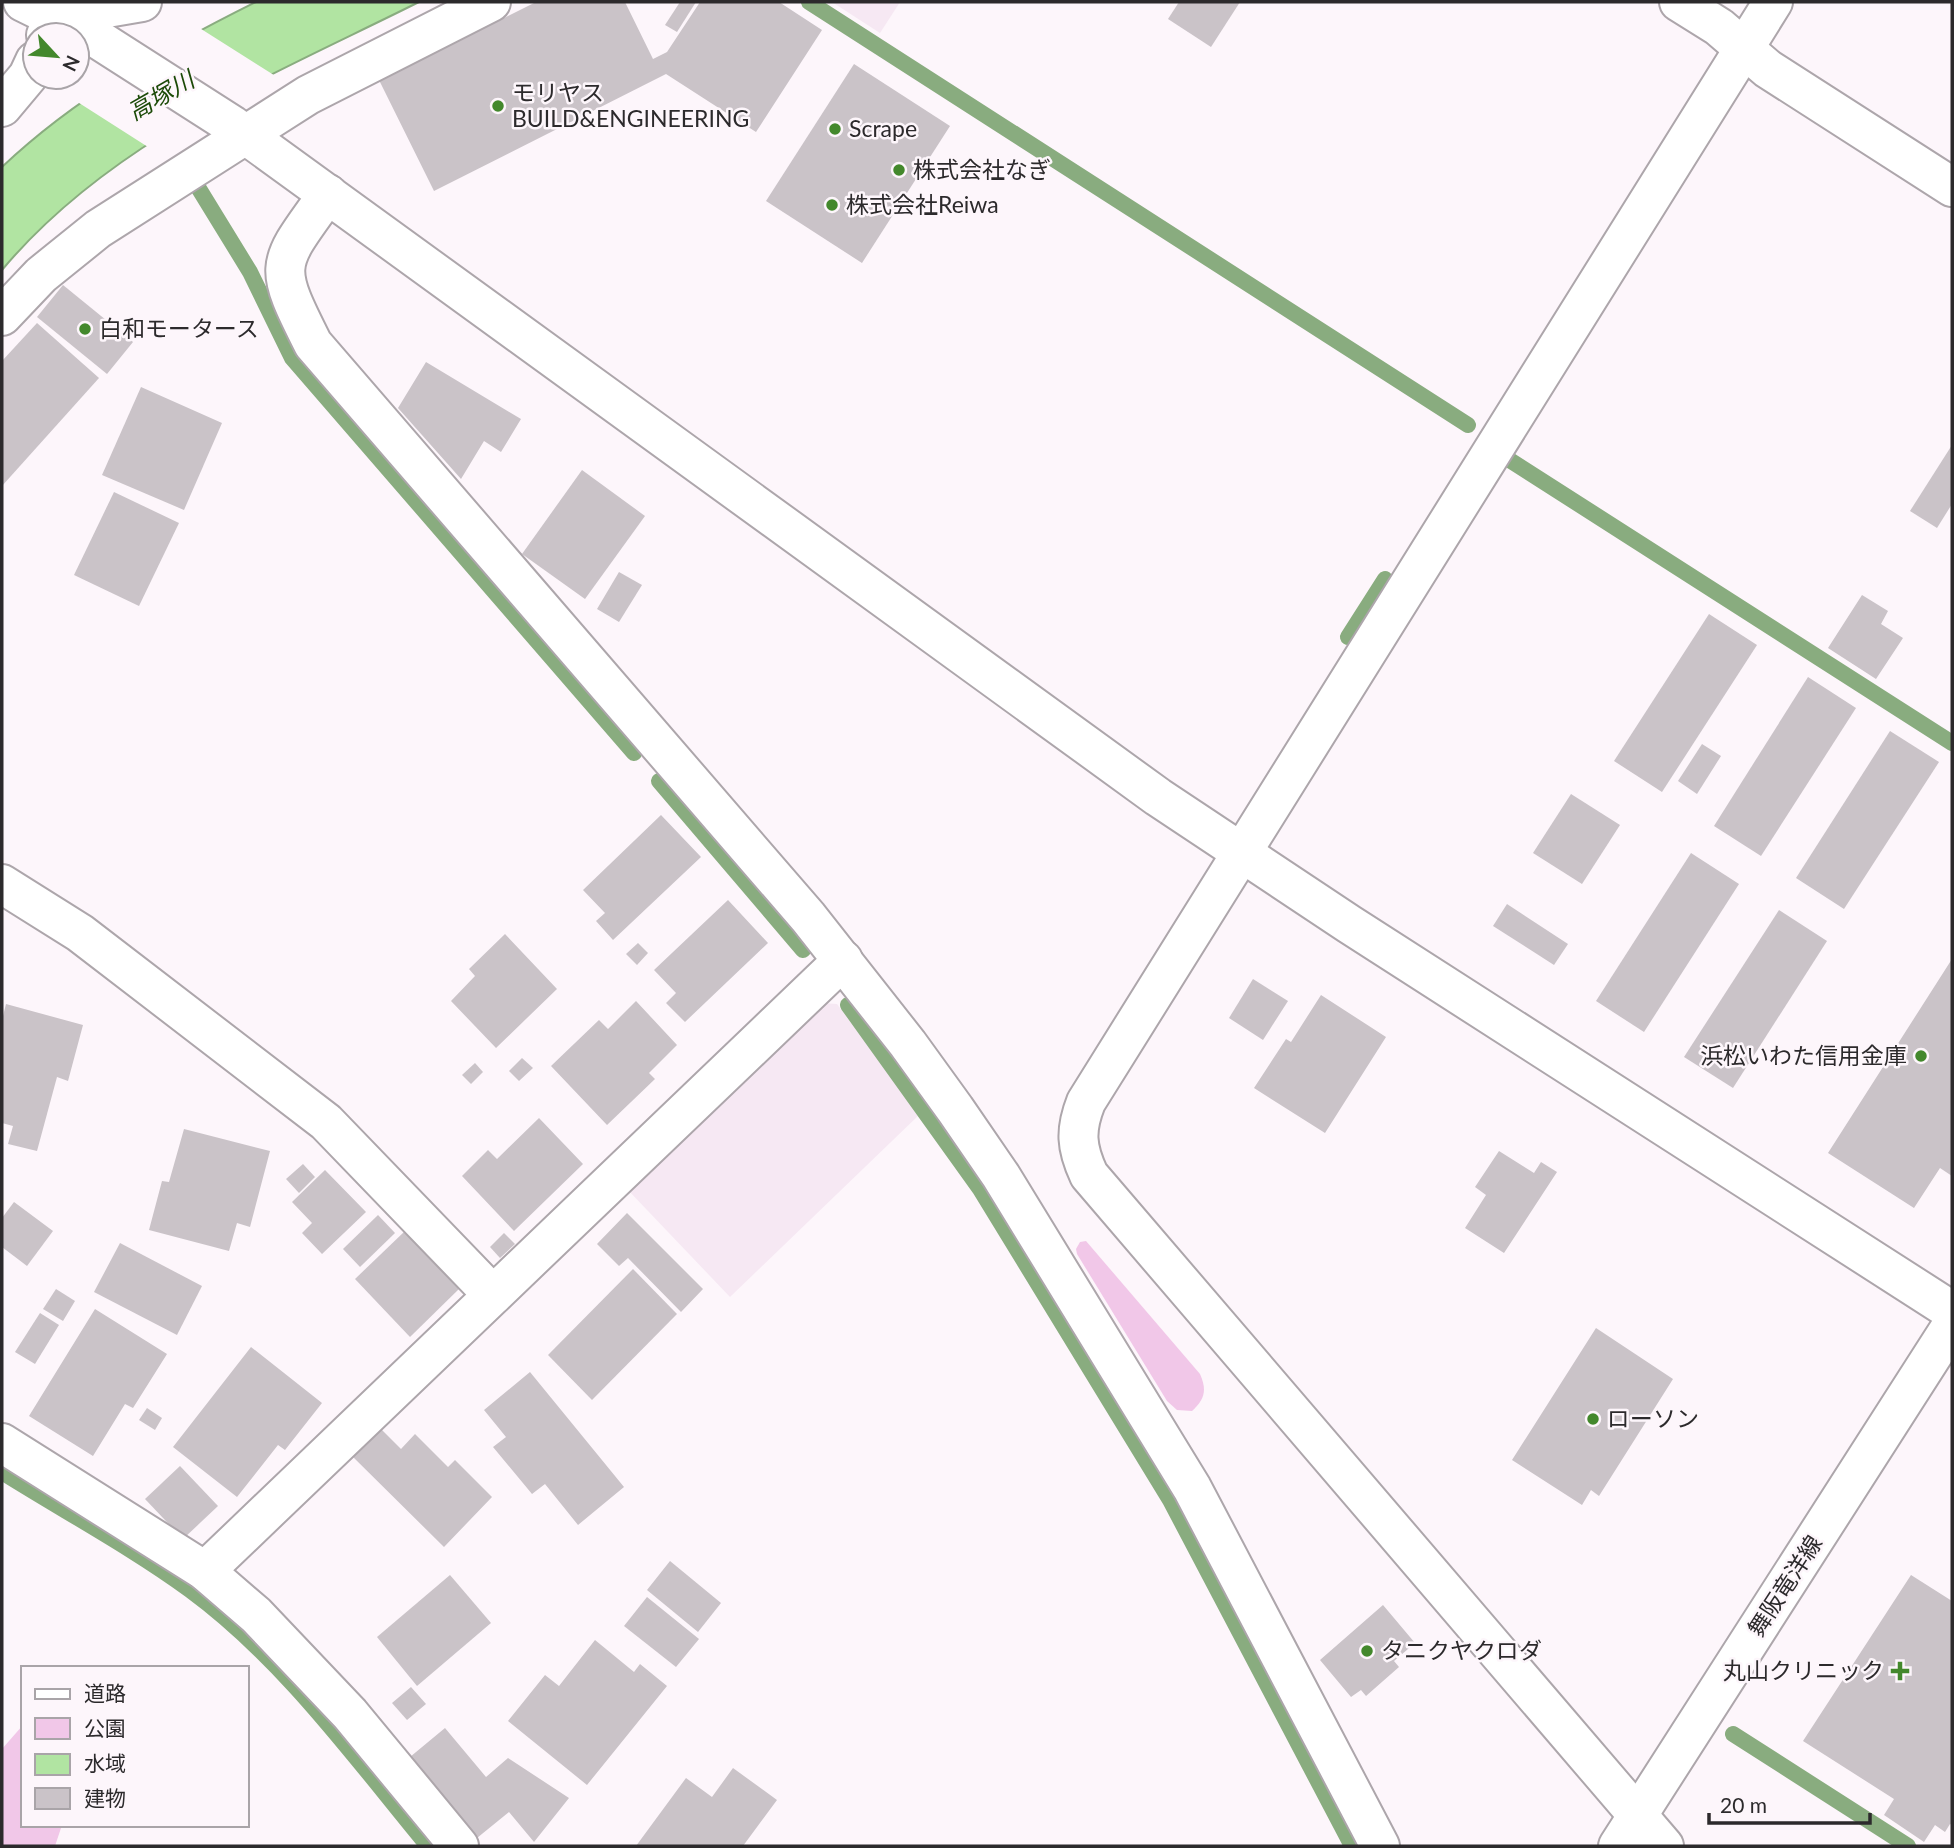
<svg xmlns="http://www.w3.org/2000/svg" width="1954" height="1848" font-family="Lato,'Noto Sans JP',sans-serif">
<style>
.built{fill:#f6e8f3}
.green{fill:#f1c7e8}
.water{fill:#b1e4a2;stroke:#89ac7f;stroke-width:2}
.pier{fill:#fdf6fb}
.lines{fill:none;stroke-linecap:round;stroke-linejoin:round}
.stream{stroke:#89ac7f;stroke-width:16}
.building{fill:#cac3c8}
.minor-casing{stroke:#ada6ab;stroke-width:42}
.tertiary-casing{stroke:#ada6ab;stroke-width:42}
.secondary-casing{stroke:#ada6ab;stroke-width:42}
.minor{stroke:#fff;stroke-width:38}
.tertiary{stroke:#fff;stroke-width:38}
.secondary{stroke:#fff;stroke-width:38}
.poi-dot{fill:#43882c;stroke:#fdf6fb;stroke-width:2.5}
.labels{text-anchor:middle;stroke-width:5;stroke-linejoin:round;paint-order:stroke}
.poi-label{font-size:23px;fill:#2c2a2c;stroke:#fdf6fb;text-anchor:start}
.street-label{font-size:23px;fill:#2c2a2c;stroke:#fdf6fb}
.water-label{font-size:24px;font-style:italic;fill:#1b4a07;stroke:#fdf6fb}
</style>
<rect width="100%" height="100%" fill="#fdf6fb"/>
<g class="built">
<polygon points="832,2 900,2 880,33"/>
<polygon points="821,1003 837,1004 919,1115 730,1297 627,1189"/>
</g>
<g class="green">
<path d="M 1086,1241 L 1200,1374 C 1207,1390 1205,1399 1192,1411 L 1177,1410 L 1167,1401 L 1077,1254 L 1076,1249 L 1080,1242 Z"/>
<polygon points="23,1725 23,1825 62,1825 55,1846 2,1846 2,1749"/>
</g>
<path class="water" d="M 256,2 L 419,2 C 271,76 111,140 2,270 L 2,167 C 77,96 164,48 256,2 Z"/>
<polygon class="pier" points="198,27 277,77 201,114 148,147 76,101 163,44"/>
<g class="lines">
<g class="stream">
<polyline points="809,2 1468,425"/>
<polyline points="196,184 250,272 292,358 634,753"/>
<polyline points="1508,459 1952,743"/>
<polyline points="1348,637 1385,579"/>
<polyline points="659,781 803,950"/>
<polyline points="848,1005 980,1189 1170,1500 1352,1846"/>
<path d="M 2,1472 C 64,1511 131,1547 190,1590 C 284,1659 355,1758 428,1846"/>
<polyline points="1733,1734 1908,1846"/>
</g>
</g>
<g class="building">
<polygon points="536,2 625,2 653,59 667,52 700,2 779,2 822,30 756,132 666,74 434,191 379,80"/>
<polygon points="680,2 696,2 677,32 665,25"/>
<polygon points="1179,2 1240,2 1211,47 1168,19"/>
<polygon points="854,64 950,126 862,263 766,201"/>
<polygon points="63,285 133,342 107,374 37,317"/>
<polygon points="37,323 99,378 2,486 2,361"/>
<polygon points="426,362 521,419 501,452 484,441 461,479 398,408"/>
<polygon points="141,387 222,423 184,510 102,475"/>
<polygon points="1952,445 1952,504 1937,528 1910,511"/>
<polygon points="582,470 645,516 585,599 522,554"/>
<polygon points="114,492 179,523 139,606 74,575"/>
<polygon points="619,572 642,585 619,622 597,609"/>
<polygon points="1862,595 1888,611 1881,624 1903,638 1876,679 1828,648"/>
<polygon points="1709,614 1757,645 1662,792 1614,761"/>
<polygon points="1808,677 1856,708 1761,856 1714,826"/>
<polygon points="1890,731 1939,762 1844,909 1796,878"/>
<polygon points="1702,744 1721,756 1697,794 1678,781"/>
<polygon points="1571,794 1620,825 1582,884 1533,853"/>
<polygon points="661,815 701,857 613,940 596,921 605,913 583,890"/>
<polygon points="1691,853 1739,884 1644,1032 1596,1001"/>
<polygon points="728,900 768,943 685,1022 666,1003 676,993 654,970"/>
<polygon points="1507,904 1568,944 1554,965 1493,926"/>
<polygon points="1779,910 1827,941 1733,1088 1684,1057"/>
<polygon points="505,934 557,989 496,1048 451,1001 475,976 469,969"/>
<polygon points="638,943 648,953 637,965 626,954"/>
<polygon points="1952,959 1952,1176 1940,1168 1914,1208 1828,1153"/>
<polygon points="1253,979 1288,1001 1263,1040 1229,1018"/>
<polygon points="1321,995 1386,1037 1325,1133 1254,1088 1286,1039 1291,1042"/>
<polygon points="636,1001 677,1045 649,1073 655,1079 607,1125 551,1066 599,1020 608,1029"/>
<polygon points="6,1004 83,1025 68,1081 57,1077 37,1151 8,1144 13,1126 2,1123 2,1020"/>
<polygon points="522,1058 533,1068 519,1081 509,1071"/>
<polygon points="475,1063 483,1072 471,1084 462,1075"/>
<polygon points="539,1118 583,1164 514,1231 462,1176 488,1150 497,1159"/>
<polygon points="184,1129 270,1151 250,1227 237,1223 229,1251 149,1230 162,1181 169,1182"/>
<polygon points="1499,1151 1534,1173 1541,1162 1557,1172 1504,1253 1465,1228 1486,1195 1475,1187"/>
<polygon points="303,1164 315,1177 299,1193 286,1179"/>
<polygon points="325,1170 366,1212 322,1254 302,1233 312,1223 292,1202"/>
<polygon points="14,1202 53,1231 27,1266 2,1247 2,1218"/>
<polygon points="627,1213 703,1289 681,1312 628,1258 619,1266 597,1244"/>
<polygon points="378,1215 395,1233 360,1267 343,1249"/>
<polygon points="405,1231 460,1288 410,1337 355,1279"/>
<polygon points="504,1233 515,1244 500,1258 490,1247"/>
<polygon points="120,1243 202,1286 177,1335 94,1292"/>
<polygon points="633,1269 677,1314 592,1400 548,1355"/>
<polygon points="56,1289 75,1301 63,1321 43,1309"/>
<polygon points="95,1309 167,1354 133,1408 125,1404 93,1456 29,1416"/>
<polygon points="40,1313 59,1325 35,1364 15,1352"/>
<polygon points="1596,1328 1673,1379 1599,1496 1591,1490 1582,1505 1512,1460"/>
<polygon points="251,1347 322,1403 285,1450 278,1445 237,1497 173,1447"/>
<polygon points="530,1372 624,1487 578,1525 545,1484 532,1494 493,1447 506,1437 484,1410"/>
<polygon points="147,1408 162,1418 155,1430 139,1420"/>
<polygon points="379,1427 401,1449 415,1434 448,1467 455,1460 492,1497 444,1547 351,1455"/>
<polygon points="180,1466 218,1506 183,1539 145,1499"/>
<polygon points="670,1561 721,1603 698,1632 647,1590"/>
<polygon points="450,1575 491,1623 417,1686 377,1637"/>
<polygon points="1911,1575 1952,1601 1952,1825 1950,1824 1945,1832 1935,1825 1924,1842 1884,1815 1894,1799 1803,1741"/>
<polygon points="647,1597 699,1639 676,1667 624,1626"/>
<polygon points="1383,1605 1415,1643 1394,1661 1399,1667 1366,1696 1361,1690 1351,1697 1320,1660"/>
<polygon points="595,1640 634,1672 640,1664 667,1686 587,1785 508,1721 545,1675 559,1686"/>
<polygon points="411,1687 426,1704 407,1720 392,1703"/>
<polygon points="445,1728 486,1777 508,1758 569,1798 534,1842 509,1812 477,1838 410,1757"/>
<polygon points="733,1768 777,1800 743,1846 636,1846 686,1778 712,1797"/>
</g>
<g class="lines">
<g class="minor-casing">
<g id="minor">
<polyline points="1679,2 1719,27 1768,69 1952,187"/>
<polyline points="46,35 54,17 142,2"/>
<polyline points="2,107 28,76 35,61"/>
<path d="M 328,194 C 276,266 272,263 313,344 L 808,917 L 908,1044 L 955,1109 L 1001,1176 L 1192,1488 L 1380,1846"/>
<polyline points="2,316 41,275 98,229 308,95 491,2"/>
<polyline points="2,884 80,933 326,1122 493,1295"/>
<polyline points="2,1443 205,1571 256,1615 350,1714 459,1846"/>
<polyline points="205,1571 843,960"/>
<path d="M 1664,1846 L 1089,1175 C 1076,1147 1075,1130 1086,1102 L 1773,2"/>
</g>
</g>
<g class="tertiary-casing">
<polyline id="tertiary" points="23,2 96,38 232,125 1158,797 1349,924 1952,1311"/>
</g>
<g class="secondary-casing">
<polyline id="secondary" points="1618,1846 1952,1325"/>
</g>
<use href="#minor" class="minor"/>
<use href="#tertiary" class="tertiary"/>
<use href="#secondary" class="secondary"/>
</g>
<g class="poi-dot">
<circle cx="498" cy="106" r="7"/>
<circle cx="835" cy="129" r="7"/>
<circle cx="899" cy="170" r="7"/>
<circle cx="832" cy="205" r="7"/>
<circle cx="85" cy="329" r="7"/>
<circle cx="1921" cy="1056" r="7"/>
<circle cx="1593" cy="1419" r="7"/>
<circle cx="1367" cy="1651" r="7"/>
<path d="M1896.5 1660.5h7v7h7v7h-7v7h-7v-7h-7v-7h7z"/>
</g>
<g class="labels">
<g class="poi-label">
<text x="512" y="101">モリヤス<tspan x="512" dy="26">BUILD&amp;ENGINEERING</tspan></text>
<text x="849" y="137">Scrape</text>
<text x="913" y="178">株式会社なぎ</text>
<text x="846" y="213">株式会社Reiwa</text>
<text x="99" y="337">白和モータース</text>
<text x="1907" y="1064" text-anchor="end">浜松いわた信用金庫</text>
<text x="1607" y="1427">ローソン</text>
<text x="1381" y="1659">タニクヤクロダ</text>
<text x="1884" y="1679" text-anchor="end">丸山クリニック</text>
</g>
<g class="street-label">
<text transform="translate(1785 1586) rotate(-57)" y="8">舞阪竜洋線</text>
</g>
<g class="water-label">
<text transform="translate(161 96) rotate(-30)" y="8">高塚川</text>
</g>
</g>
<rect width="1954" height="1848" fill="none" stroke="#2c2a2c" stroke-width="7"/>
<rect x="21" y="1666" width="228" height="161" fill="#fdf6fb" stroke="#a9a4a8" stroke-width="2"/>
<rect x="35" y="1689" width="35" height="10" fill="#ffffff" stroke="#a9a4a8" stroke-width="2"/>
<text x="84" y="1701" font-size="21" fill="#2c2a2c">道路</text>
<rect x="35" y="1718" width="35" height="21" fill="#f1c7e8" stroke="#a9a4a8" stroke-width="2"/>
<text x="84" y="1736" font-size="21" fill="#2c2a2c">公園</text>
<rect x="35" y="1754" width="35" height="21" fill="#b1e4a2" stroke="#a9a4a8" stroke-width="2"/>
<text x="84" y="1771" font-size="21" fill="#2c2a2c">水域</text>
<rect x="35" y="1788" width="35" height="21" fill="#cac3c8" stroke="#a9a4a8" stroke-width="2"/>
<text x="84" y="1806" font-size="21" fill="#2c2a2c">建物</text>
<g transform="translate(56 56) rotate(116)"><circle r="33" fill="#fdf6fb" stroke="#a9a4a8" stroke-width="2"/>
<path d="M0-5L12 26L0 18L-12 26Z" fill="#43882c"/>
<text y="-10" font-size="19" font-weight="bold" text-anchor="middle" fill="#2c2a2c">N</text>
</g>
<path d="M1709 1813v10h161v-10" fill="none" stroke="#2c2a2c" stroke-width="3.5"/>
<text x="1720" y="1813" font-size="21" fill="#2c2a2c" stroke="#fdf6fb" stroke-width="5" paint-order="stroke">20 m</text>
</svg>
